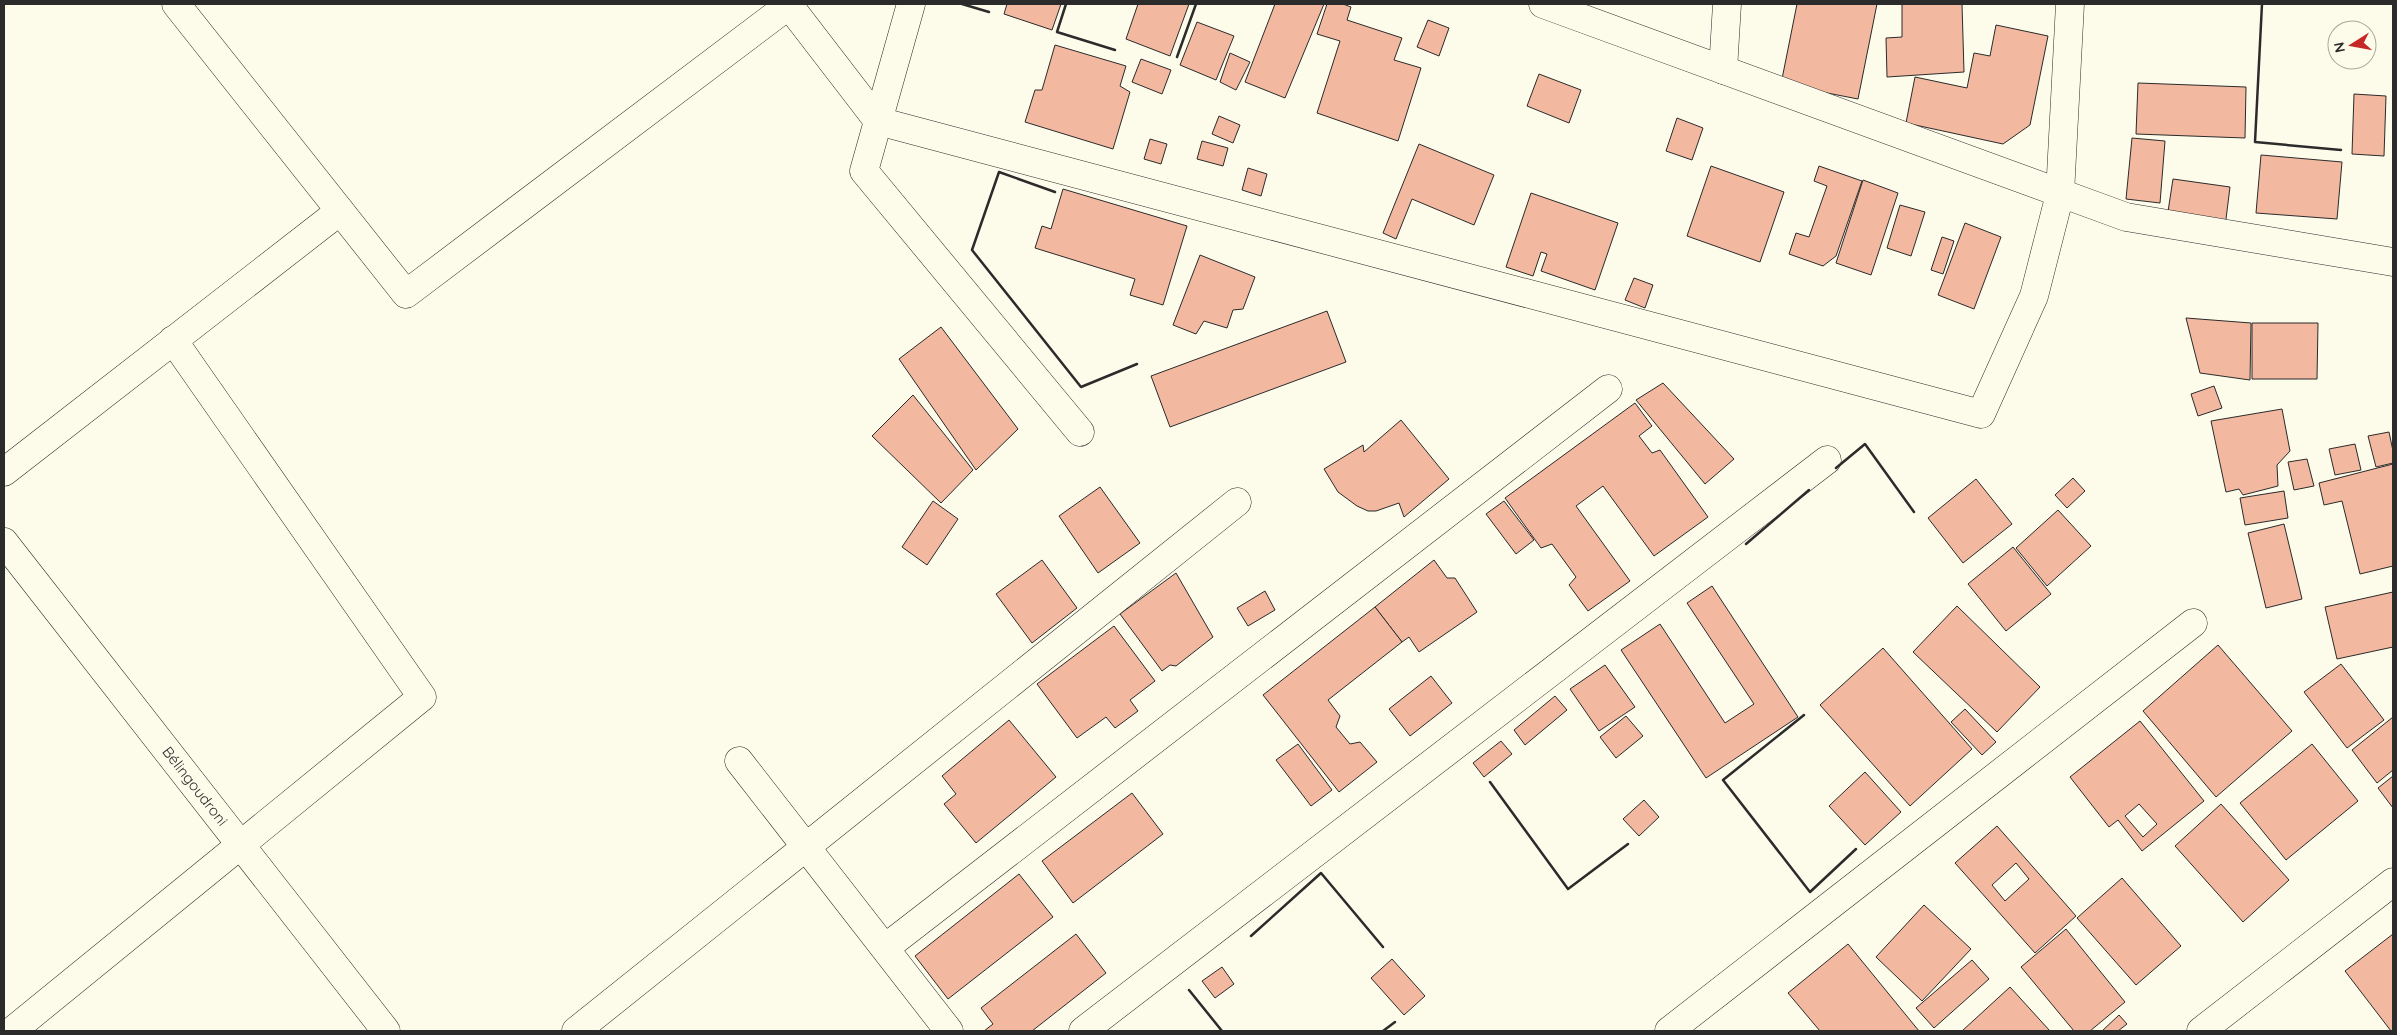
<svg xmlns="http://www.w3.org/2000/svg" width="2397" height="1035" font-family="Quicksand,sans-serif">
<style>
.building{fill:#f2b8a0;stroke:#2b2b2b;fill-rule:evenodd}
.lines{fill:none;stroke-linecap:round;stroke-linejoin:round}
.street-casing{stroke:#2b2b2b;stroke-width:29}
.secondary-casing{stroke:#2b2b2b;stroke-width:29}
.street{stroke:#fdfbea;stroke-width:28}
.secondary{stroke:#fdfbea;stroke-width:28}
.wall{stroke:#2b2b2b;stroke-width:2.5}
.labels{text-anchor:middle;stroke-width:4;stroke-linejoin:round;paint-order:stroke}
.street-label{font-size:15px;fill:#2b2b2b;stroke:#fdfbea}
</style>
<rect width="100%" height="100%" fill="#fdfbea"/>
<g class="building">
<polygon points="1007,4 1061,4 1052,30 1004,14"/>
<polygon points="1138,4 1189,4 1170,56 1126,39"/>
<polygon points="1275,4 1324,4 1285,98 1245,82"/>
<polygon points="1327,4 1343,4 1351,7 1347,20 1402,38 1394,60 1421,68 1398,141 1317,113 1340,41 1317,34"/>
<polygon points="1797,4 1877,4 1858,99 1781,84"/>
<polygon points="1902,4 1962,4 1964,72 1887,77 1886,38 1902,37"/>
<polygon points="1428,20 1449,28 1439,56 1417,47"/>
<polygon points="1197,22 1234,36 1216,80 1180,65"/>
<polygon points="1996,25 2048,36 2030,125 2003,144 1906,123 1915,77 1967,88 1974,53 1990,56"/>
<polygon points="1055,45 1126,66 1120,86 1130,92 1113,149 1025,122 1035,90 1042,90"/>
<polygon points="1230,53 1250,62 1236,90 1220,82"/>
<polygon points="1141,59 1171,70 1162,94 1132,82"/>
<polygon points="1539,74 1581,90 1569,123 1527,106"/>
<polygon points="2138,83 2246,87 2245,138 2136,134"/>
<polygon points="2354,94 2386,96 2384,156 2352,154"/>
<polygon points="1219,116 1240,125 1233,143 1212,134"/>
<polygon points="1677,118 1703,128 1692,160 1666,151"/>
<polygon points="2132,138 2165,141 2160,203 2126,199"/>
<polygon points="1150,139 1167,144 1161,164 1144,159"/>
<polygon points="1202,141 1228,148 1223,166 1197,159"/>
<polygon points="1419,144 1494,175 1474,225 1412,199 1396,239 1383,233"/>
<polygon points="2261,155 2342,162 2337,219 2256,213"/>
<polygon points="1711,166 1784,192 1760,262 1687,236"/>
<polygon points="1819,166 1862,181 1836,256 1823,266 1789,254 1796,233 1809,237 1827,186 1814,181"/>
<polygon points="1248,168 1267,174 1261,196 1242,190"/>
<polygon points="2173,179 2230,187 2225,227 2167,218"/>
<polygon points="1863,180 1898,193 1871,275 1836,263"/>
<polygon points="1063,189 1187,226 1163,305 1130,295 1135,279 1035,248 1042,226 1051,229"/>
<polygon points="1531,193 1618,223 1595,290 1541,271 1547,254 1541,252 1533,276 1506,267"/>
<polygon points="1900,205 1925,212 1911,256 1887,248"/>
<polygon points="1965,223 2001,237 1974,309 1938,295"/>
<polygon points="1942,237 1954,241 1943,274 1931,270"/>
<polygon points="1200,255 1255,277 1243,309 1233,310 1227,328 1204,321 1196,334 1173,325"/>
<polygon points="1634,278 1653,285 1645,308 1625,300"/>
<polygon points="1327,311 1346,362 1170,427 1151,376"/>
<polygon points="2186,318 2251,323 2250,380 2200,373"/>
<polygon points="2252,323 2318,323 2317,379 2252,379"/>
<polygon points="941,327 1018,429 976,470 899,359"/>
<polygon points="1663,383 1734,459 1705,484 1636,400"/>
<polygon points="2214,386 2222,408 2198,416 2191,394"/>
<polygon points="913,395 973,470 941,503 872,436"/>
<polygon points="1635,403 1652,426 1639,436 1652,453 1660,450 1708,517 1654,556 1603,486 1576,506 1630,581 1588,611 1569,585 1576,577 1552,544 1541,548 1505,498"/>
<polygon points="2282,409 2290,451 2277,465 2278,486 2243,495 2239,489 2226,492 2211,421"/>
<polygon points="1401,420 1449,479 1404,517 1399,503 1376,511 1368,511 1357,506 1338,492 1324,469 1363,445 1364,452"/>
<polygon points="2389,432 2393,451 2393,463 2376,467 2368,436"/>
<polygon points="2355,444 2361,470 2335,475 2329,449"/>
<polygon points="2307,459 2314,486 2294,490 2288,462"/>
<polygon points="2393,464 2393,566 2360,574 2342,501 2324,505 2319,483"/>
<polygon points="2073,478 2085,491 2067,508 2055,495"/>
<polygon points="1976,479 2012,524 1963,563 1928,518"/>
<polygon points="1100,487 1140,543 1098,573 1059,516"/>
<polygon points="2284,491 2288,518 2245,525 2240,498"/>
<polygon points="933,501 958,519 927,565 902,547"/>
<polygon points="1504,501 1534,540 1516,554 1486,514"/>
<polygon points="2058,510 2091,546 2047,586 2016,548"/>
<polygon points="2284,524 2302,599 2266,608 2248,533"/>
<polygon points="2013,547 2051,594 2006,631 1968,584"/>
<polygon points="1042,560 1077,608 1032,643 996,594"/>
<polygon points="1434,560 1447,578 1455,578 1477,612 1419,652 1409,637 1402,642 1375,607"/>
<polygon points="1176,573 1213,637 1176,666 1170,665 1162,671 1120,614"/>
<polygon points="1712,586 1798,717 1706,778 1621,650 1660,624 1725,723 1754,704 1687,603"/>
<polygon points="1265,591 1275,610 1248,626 1237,608"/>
<polygon points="2393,592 2393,647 2337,659 2325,607"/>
<polygon points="1957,606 2040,687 1997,732 1913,652"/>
<polygon points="1375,607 1402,642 1328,700 1340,716 1336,727 1350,744 1360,742 1377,762 1339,792 1263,695"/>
<polygon points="1114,626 1155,681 1130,700 1138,711 1115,728 1106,717 1077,738 1037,684"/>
<polygon points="2218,645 2292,731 2216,797 2143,711"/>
<polygon points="1883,648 1972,749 1910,806 1820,705"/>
<polygon points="2341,664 2384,720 2347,748 2304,692"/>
<polygon points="1605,665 1635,707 1599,731 1570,689"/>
<polygon points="1431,676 1452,703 1410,736 1389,709"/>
<polygon points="1555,696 1567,710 1525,745 1514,730"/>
<polygon points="1965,709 1996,742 1982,755 1951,722"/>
<polygon points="1626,716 1643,736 1616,758 1600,737"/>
<polygon points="2393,717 2393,770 2377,783 2352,750"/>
<polygon points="1009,720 1056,777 976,843 944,804 956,794 942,776"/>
<path d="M 2140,721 L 2204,801 L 2142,851 L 2118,820 L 2109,827 L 2070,777 ZM 2139,804 L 2157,824 L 2143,837 L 2125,816 Z"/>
<polygon points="1501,741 1512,754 1484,777 1473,763"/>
<polygon points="1298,744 1332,790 1311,806 1276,760"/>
<polygon points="2312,744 2358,801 2286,860 2240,803"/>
<polygon points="1865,772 1901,812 1865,845 1829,806"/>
<polygon points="2393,776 2393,808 2378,788"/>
<polygon points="1132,793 1163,834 1073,903 1042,861"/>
<polygon points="1644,800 1659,817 1639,836 1623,819"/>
<polygon points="2221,804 2289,880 2243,922 2175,846"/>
<path d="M 1997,826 L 2076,916 L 2035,953 L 1955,863 ZM 2016,863 L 2029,879 L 2005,901 L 1992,885 Z"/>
<polygon points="1019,874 1053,917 948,999 915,956"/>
<polygon points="2122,878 2181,946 2136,985 2077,918"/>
<polygon points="1924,905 1971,949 1922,1001 1876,957"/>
<polygon points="2066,929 2125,1002 2090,1031 2074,1031 2021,967"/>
<polygon points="1076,934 1106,973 1032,1031 984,1031 993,1024 981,1008"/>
<polygon points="2393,934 2393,1031 2391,1031 2345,971"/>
<polygon points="1848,944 1919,1031 1820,1031 1788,993"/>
<polygon points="1392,959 1425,996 1404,1015 1371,978"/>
<polygon points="1972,960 1989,979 1934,1028 1916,1008"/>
<polygon points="1222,967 1234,984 1215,998 1202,981"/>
<polygon points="2010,987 2050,1031 1962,1031"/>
<polygon points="2119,1015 2127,1024 2118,1031 2102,1031"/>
</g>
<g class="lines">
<g class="street-casing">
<g id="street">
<polyline points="176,4 406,294 789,5"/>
<polyline points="788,4 878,121 1981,414 2034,296 2060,194"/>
<polyline points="911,4 864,171 1080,432"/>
<polyline points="1543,4 2126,217 2393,262"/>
<polyline points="1723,70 1727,4"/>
<polyline points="4,472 340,211"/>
<polyline points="739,761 949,1031"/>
<polyline points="885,948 1608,389"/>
<polyline points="12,1031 422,697 173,340"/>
<polyline points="576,1031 1237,502"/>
<polyline points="1083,1031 1827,460"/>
<polyline points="1669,1031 2193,623"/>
<polyline points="2201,1031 2393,882"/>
</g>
</g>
<g class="secondary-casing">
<g id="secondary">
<polyline points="2060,194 2070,4"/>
<path id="s1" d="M 4,542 L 386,1031"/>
</g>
</g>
<use href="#street" class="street"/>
<use href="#secondary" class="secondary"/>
<g class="wall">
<polyline points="962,4 989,12"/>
<polyline points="1066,4 1057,32 1115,50"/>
<polyline points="2262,4 2255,142 2341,150"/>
<polyline points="1177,57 1196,4"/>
<polyline points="1055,192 999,172 972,250 1081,387 1137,364"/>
<polyline points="1836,468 1865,444 1914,512"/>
<polyline points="1746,544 1809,490"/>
<polyline points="1804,715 1723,780 1810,892 1856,849"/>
<polyline points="1490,782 1568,889 1628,844"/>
<polyline points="1251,936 1321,873 1383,947"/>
<polyline points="1189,990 1222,1031"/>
<polyline points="1383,1031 1395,1022"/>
</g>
</g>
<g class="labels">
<g class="street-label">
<text dy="5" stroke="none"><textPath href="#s1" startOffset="310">Bélingoudroni</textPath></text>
</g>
</g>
<rect width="2397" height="1035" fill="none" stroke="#2b2b2b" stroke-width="10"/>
<g transform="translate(2352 45) rotate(259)"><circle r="24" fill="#fdfbea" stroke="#a9a89e"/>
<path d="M0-4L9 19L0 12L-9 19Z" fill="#c62828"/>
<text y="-8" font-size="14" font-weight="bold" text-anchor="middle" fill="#2b2b2b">N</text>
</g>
</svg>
